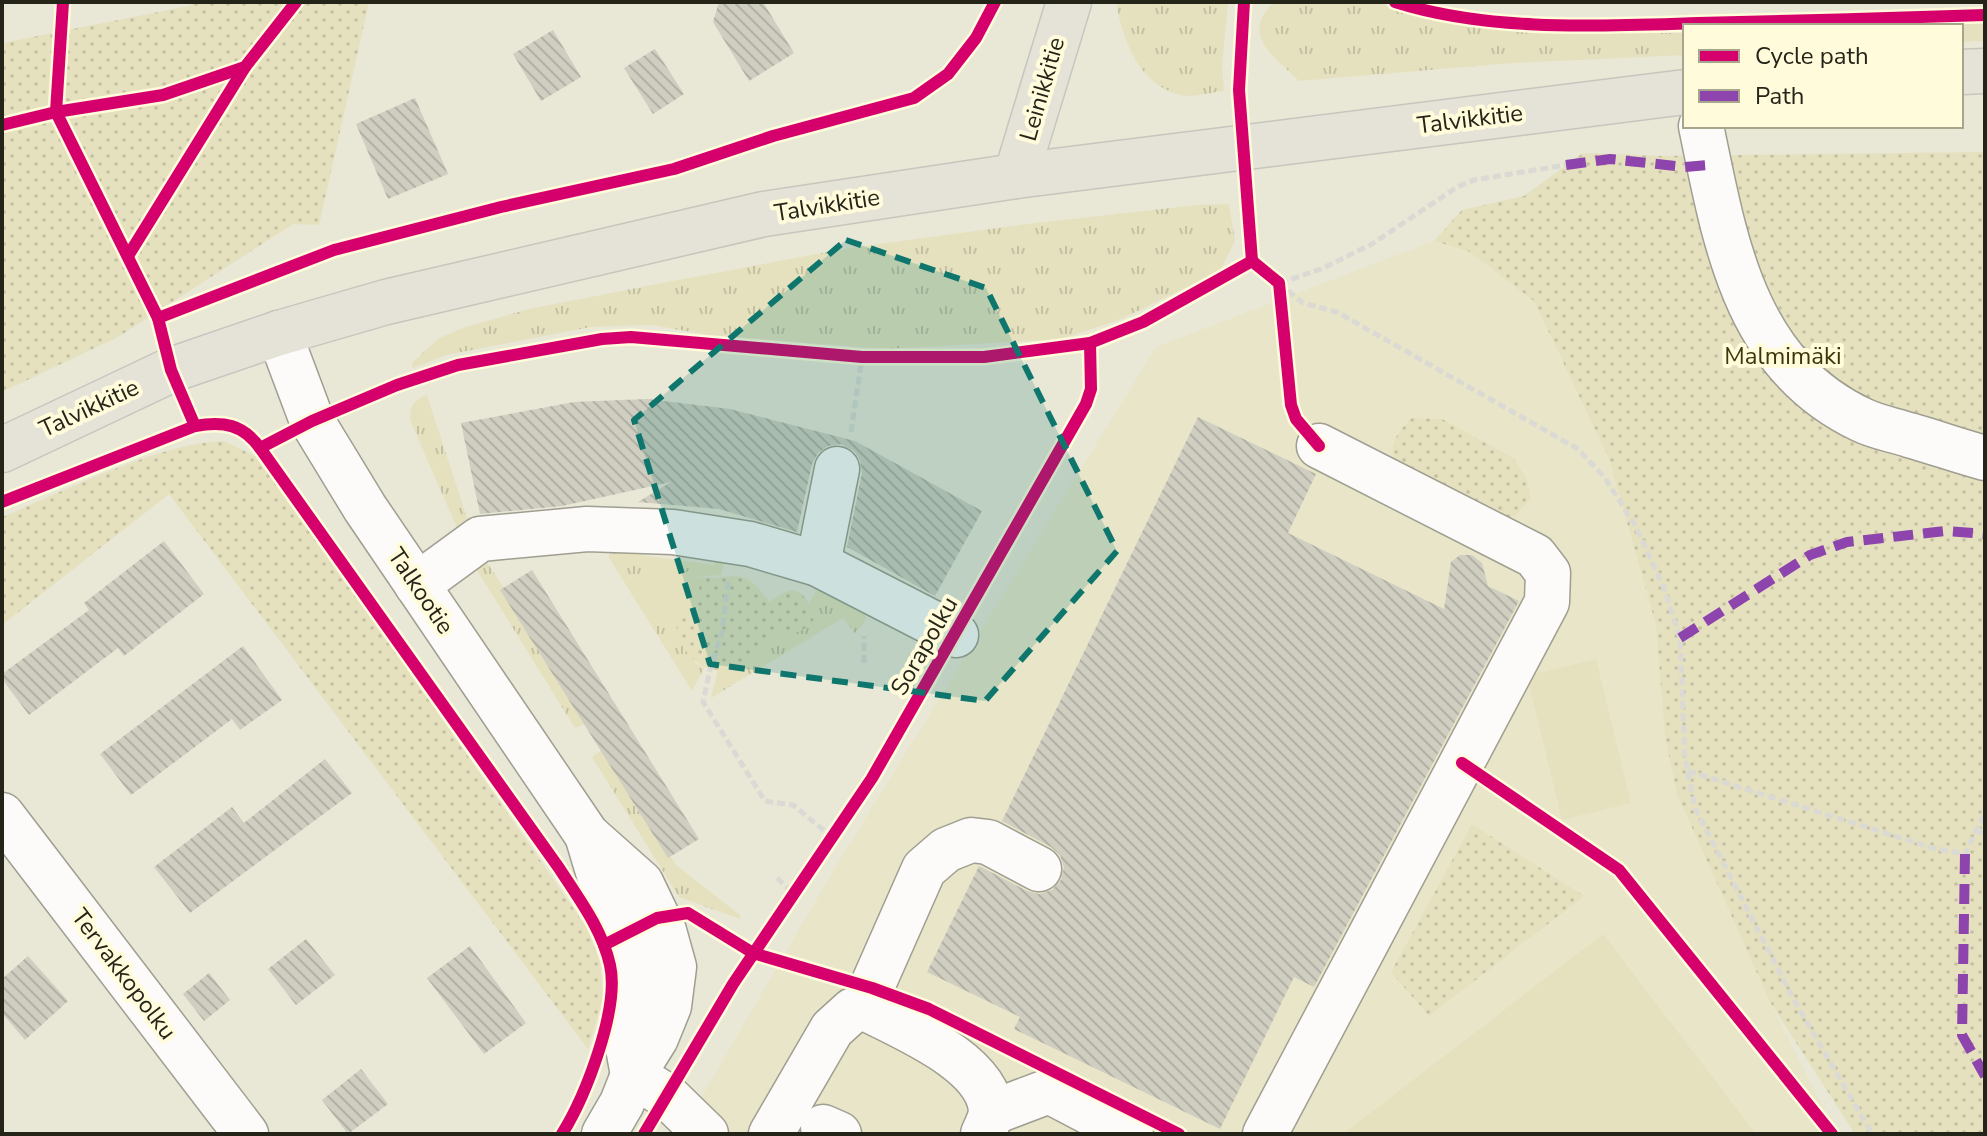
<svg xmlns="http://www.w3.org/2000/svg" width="1987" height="1136" font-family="'Nunito Sans',sans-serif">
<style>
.built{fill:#e9e5c8}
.grass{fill:url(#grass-tufts)}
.park{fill:url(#park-dots)}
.garden{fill:#e5e1bf}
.building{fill:url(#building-back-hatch)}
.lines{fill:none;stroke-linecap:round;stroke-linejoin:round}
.minor-casing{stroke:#9f9e91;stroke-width:47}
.major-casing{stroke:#c7c6be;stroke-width:47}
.path{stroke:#dad9d4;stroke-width:5;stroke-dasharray:8 4;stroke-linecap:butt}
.minor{stroke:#fcfbf9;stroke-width:44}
.major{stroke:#e5e3d7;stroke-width:44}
.quiet{stroke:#8e44ad;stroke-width:10;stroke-dasharray:20 10;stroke-linecap:butt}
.cycleway-casing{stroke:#fffbdb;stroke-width:17}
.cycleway{stroke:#d6006c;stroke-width:12}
.marked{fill:#0f766e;fill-opacity:0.2;stroke:#0f766e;stroke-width:6;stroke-dasharray:16 10;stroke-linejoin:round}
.labels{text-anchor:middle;stroke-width:8;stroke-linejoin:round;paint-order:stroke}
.street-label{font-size:24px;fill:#252418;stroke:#fffbdb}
.park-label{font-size:24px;fill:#3d3708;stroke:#fffbdb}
</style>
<defs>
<pattern id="grass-tufts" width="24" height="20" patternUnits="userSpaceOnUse" patternTransform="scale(2)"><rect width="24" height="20" fill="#e5e1bf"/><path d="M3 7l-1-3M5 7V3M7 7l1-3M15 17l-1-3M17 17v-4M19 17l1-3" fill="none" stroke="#c4c1a3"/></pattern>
<pattern id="park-dots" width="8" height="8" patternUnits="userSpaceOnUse" patternTransform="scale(2)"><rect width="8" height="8" fill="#e5e1bf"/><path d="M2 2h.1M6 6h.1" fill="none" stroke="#c4c1a3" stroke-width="1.8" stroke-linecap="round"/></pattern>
<pattern id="building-back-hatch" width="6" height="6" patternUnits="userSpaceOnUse" patternTransform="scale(2)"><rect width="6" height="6" fill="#d0cec1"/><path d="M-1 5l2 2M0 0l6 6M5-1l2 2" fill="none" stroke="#b2b1a5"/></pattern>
</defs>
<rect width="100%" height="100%" fill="#e9e7d6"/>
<polygon class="built" points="1434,241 1468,251 1534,301 1609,459 1656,625 1665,737 1677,794 1770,1002 1836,1134 680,1134 832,873 1156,347"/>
<g class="grass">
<path d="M 1116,2 L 1228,2 L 1222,67 L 1224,91 C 1212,92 1192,98 1180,95 C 1138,84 1123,40 1116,2 Z"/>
<path d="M 1274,2 L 1376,2 L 1438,19 L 1534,32 L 1685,33 L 1685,55 L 1513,63 L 1299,81 C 1274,56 1239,35 1274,2 Z"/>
<polygon points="1985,20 1985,41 1961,42 1961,26 1845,26"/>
<polygon points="1229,204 1235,241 1220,271 1121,319 1062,339 888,349 709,335 652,325 591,327 446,355 413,368 412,363 439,338 466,327 529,309 657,284 849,248 1019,225 1197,205"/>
<path d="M 427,395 L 469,524 L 458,530 L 410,420 C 410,405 414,400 427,395 Z"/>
<polygon points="721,550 727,550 721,575 694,577 688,572 651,604 660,615 675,619 695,663 704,668 692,691 608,556 613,551 714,565"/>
<polygon points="484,558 504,588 501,590 585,724 575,728 475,567"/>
<polygon points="824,577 870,603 864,623 855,633 843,618 711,698 718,669 754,660 775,630 813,613 809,604"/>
<polygon points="602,750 676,865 740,915 740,919 679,897 592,757"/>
</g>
<g class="park">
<polygon points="195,2 369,2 319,225 293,224 118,337 2,392 2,43 189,6"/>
<polygon points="1985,152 1985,1134 1855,1134 1770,1002 1677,794 1665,737 1656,625 1609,459 1534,301 1468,251 1434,241 1462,210 1524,196 1583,153 1660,156"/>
<path d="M 1412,418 L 1442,419 L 1513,458 L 1527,479 L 1531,498 L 1517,514 L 1506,519 L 1396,463 C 1386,445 1400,429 1412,418 Z"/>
<path d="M 224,441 L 257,457 L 282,488 L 587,928 L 600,962 L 603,998 L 588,1049 L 169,494 L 2,625 L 2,517 C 65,491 158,443 224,441 Z"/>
<path d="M 668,569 C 681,567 687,576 697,577 C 734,581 743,563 769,602 C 775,599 782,593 788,591 C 804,588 812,607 814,619 C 803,635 791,634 775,630 C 770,639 762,655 752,661 C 712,685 681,662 675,619 C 645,616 640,580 668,569 Z"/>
<polygon points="1472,824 1584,896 1429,1016 1391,972"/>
</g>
<g class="garden">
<circle cx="674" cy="594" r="26"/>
<polygon points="1596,659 1631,803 1562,820 1527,676"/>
<polygon points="1603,934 1756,1134 1343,1134"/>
</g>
<g class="building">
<polygon points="719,2 763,2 794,53 749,81 713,22"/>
<polygon points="553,30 581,77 541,101 513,54"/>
<polygon points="655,49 684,94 653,114 624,68"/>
<polygon points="415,98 448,174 388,199 356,124"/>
<polygon points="647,399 730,409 855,441 982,511 935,596 847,547 862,473 860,460 854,451 841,444 828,446 818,453 812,464 797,532 719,509 638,502 671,482 562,506 480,514 461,423 574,402"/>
<polygon points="1198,417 1316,474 1288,533 1444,609 1451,562 1460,555 1472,555 1482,563 1488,586 1519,601 1314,987 1294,977 1220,1129 1014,1029 1020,1017 927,972 979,866 1027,891 1039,894 1052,890 1061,880 1064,867 1060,855 1051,847 1002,821"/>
<polygon points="164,541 204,594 124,656 118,648 29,715 2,679 2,674 89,610 84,603"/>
<polygon points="532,570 699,839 668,858 500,590"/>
<polygon points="243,646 282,700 240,730 232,719 131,795 100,754"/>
<polygon points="325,759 352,793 190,913 154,867 232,807 244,823"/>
<polygon points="306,939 335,975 296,1005 268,969"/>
<polygon points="470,946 526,1023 484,1054 427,978"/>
<polygon points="28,956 68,1001 25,1040 2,1013 2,979"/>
<polygon points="209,973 230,1000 204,1021 183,994"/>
<polygon points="361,1069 388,1104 348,1134 322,1100"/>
</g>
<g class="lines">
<g class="minor-casing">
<g id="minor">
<path d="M 1701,126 C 1725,240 1743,364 1862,420 C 1876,427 1894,430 1909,435 C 1934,442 1959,451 1985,458"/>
<polyline points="279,333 312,421 365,508 587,835 641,883 664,931 674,967 669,1006 656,1038 633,1075 622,1103 604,1134"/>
<polyline points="818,564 837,469"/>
<polyline points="417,585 480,539 587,529 673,532 750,544 818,564 956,635"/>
<polyline points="2,815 246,1134"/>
<polyline points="587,835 605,895 625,935 634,984 626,1037 633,1075"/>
<polyline points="863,1007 924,869 946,850 971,840 988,842 1039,869"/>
<polyline points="633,1075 668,1097 706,1134"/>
<polyline points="991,1113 1049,1091 1131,1134"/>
<polyline points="823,1127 839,1134"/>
<path d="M 771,1134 L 832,1029 L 853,1010 L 863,1007 C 901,1027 987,1061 991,1110 C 991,1118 986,1127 983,1134"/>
<polyline points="1265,1134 1547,602 1548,573 1535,556 1319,446"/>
</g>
</g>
<g class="major-casing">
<g id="major">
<polyline points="1961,72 1985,71"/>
<polyline points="1016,176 1069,2"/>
<polyline points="2,450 171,370 279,333 386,302 764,214 1016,176 1685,92"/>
</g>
</g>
<g class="path">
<polyline points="1279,283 1303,303 1337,312 1578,449 1605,478 1636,527 1664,588 1680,638 1685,759 1695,808 1794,1000 1872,1134"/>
<polyline points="1280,283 1321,269 1372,244 1457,187 1474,180 1566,165"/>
<polyline points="851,432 862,357"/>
<polyline points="728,582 722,632 710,670 703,702 765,801 793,805 832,837"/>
<polyline points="864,663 864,636"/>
<polyline points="1688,771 1933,848 1965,854 1985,813"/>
<polyline points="1977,828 1985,837"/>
<polyline points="777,878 794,894"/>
</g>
<use href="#minor" class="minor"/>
<use href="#major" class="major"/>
<g class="quiet">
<polyline points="1566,165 1610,159 1685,167 1709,165"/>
<polyline points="1680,638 1810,555 1847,542 1946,531 1985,534"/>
<polyline points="1965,854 1962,1035 1985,1076"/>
</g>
<g class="cycleway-casing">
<g id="cycleway">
<polyline points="63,2 56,112 158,318 171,370 195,426"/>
<polyline points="1244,2 1239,90 1252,261"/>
<path d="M 1395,2 C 1489,32 1600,26 1698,23 C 1794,21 1889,18 1985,15"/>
<polyline points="2,125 56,112 163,95 245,67 296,2"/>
<polyline points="128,256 245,67"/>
<polyline points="1252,261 1279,283 1291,405 1296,419 1319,446"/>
<polyline points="158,318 334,250 501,207 674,169 773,136 914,98 948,74 976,38 995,2"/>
<path d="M 260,448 L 559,868 C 579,899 602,929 610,965 C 620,1009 585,1097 562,1134"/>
<path d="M 2,502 L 195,426 C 223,421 243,424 260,448 L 312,421 L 397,385 L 458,365 L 602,339 L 631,337 L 862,357 L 984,357 L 1090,343 L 1143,322 L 1252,261"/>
<polyline points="1462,763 1619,870 1832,1134"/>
<polyline points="604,945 657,918 688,913 753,953 872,988 929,1009 1179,1134"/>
<polyline points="644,1134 733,984 872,778 1086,404 1091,389 1090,343"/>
</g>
</g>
<use href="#cycleway" class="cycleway"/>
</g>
<path class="marked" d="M 846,240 L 986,288 L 1117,551 L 985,701 L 710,664 L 634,420 Z"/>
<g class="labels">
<g class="street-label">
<text transform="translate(1042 89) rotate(-74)" y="8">Leinikkitie</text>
<text transform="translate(1470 119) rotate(-7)" y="8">Talvikkitie</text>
<text transform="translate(827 205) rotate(-9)" y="8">Talvikkitie</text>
<text transform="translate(89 408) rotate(-25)" y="8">Talvikkitie</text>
<text transform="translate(421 591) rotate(56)" y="8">Talkootie</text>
<text transform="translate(924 646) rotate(-60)" y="8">Sorapolku</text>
<text transform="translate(124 974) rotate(53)" y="8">Tervakkopolku</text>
</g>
<g class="park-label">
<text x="1783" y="364">Malmimäki</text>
</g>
</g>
<rect width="1987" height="1136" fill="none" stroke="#252418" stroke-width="8"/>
<rect x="1683" y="24" width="280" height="104" fill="#fffbdb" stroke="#a8a58d" stroke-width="2"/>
<rect x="1699" y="50" width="40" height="12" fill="#d6006c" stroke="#a8a58d" stroke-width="2"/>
<text x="1755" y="64" font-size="24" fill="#252418">Cycle path</text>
<rect x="1699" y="90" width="40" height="12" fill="#8e44ad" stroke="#a8a58d" stroke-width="2"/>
<text x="1755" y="104" font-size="24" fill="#252418">Path</text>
</svg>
